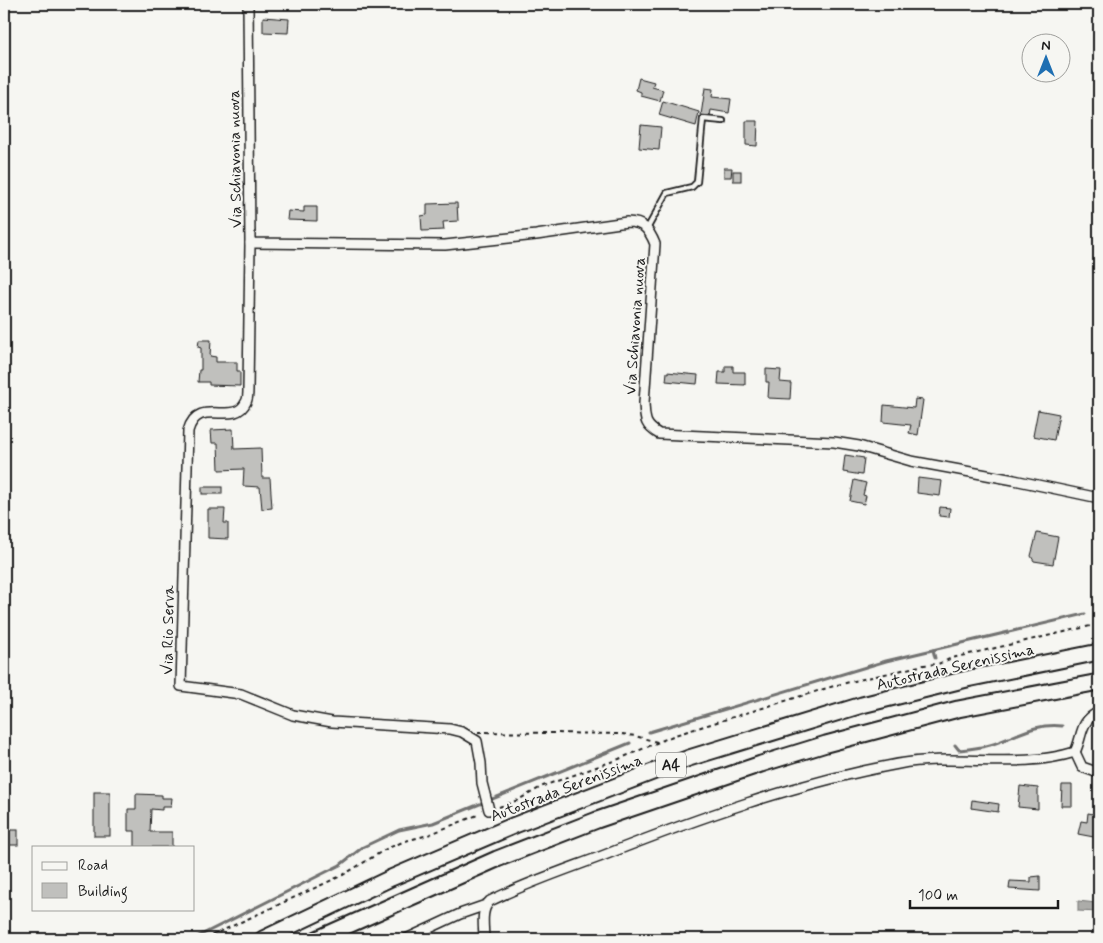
<svg xmlns="http://www.w3.org/2000/svg" width="1103" height="943" font-family="Mynerve,sans-serif">
<style>
.water{fill:#acaca9;stroke:#727271}
.lines{fill:none;stroke-linecap:round;stroke-linejoin:round}
.stream{stroke:#727271;stroke-width:3}
.building{fill:#c0c0bd;stroke:#1c1c1c}
.lane-casing{stroke:#1c1c1c;stroke-width:8}
.street-casing{stroke:#1c1c1c;stroke-width:12}
.highway-casing{stroke:#1c1c1c;stroke-width:19}
.path{stroke:#1c1c1c;stroke-width:2;stroke-dasharray:4 4;stroke-linecap:butt}
.lane{stroke:#f6f6f2;stroke-width:4.5}
.street{stroke:#f6f6f2;stroke-width:9}
.highway{stroke:#f6f6f2;stroke-width:15}
.labels{text-anchor:middle;stroke-width:4;stroke-linejoin:round;paint-order:stroke}
.shield{fill:#f6f6f2;stroke:#5d5d5c;stroke-width:1}
.shield-label{font-size:15px;font-weight:bold;fill:#1c1c1c}
.street-label{font-size:16px;fill:#1c1c1c;stroke:#f6f6f2}
</style>
<rect width="100%" height="100%" fill="#f6f6f2"/>
<filter id="ink" filterUnits="userSpaceOnUse"><feTurbulence type="fractalNoise" baseFrequency=".02" numOctaves="2"/><feDisplacementMap in="SourceGraphic" scale="10" xChannelSelector="R" yChannelSelector="G"/><feConvolveMatrix kernelMatrix="1 2 1 2 8 2 1 2 1" color-interpolation-filters="sRGB"/></filter>
<g filter="url(#ink)">
<polygon class="water" points="1078,901 1096,903 1096,901 1099,901 1099,912 1078,911"/>
<g class="lines">
<g class="stream">
<polyline points="933,650 935,658"/>
<polyline points="649,732 886,661 1085,614"/>
<polyline points="1098,733 1099,733"/>
<path d="M 955,745 L 959,750 C 970,749 980,748 990,745 C 1016,737 1033,723 1062,726"/>
<polyline points="193,939 340,865 363,847 399,830 433,823 630,743"/>
</g>
</g>
<g class="building">
<polygon points="263,17 289,19 288,33 263,32"/>
<polygon points="639,78 654,82 652,87 663,90 660,101 641,96 641,92 636,90"/>
<polygon points="705,88 713,89 712,97 731,99 729,113 711,110 710,116 701,115"/>
<polygon points="663,101 699,112 696,126 659,115"/>
<polygon points="746,121 758,121 757,146 746,145"/>
<polygon points="641,125 661,127 659,150 639,148"/>
<polygon points="724,168 732,168 731,177 724,177"/>
<rect x="733" y="171" width="8" height="10"/>
<polygon points="457,203 458,221 443,222 444,230 422,231 421,216 427,215 427,204"/>
<polygon points="304,207 317,207 317,221 287,220 288,211 304,212"/>
<polygon points="199,340 211,340 210,356 216,357 216,362 237,362 237,371 240,371 240,386 209,385 209,382 198,382 199,370 201,370 201,348 198,347"/>
<polygon points="725,366 733,366 733,372 745,372 745,385 718,384 719,372 725,372"/>
<polygon points="766,369 781,370 780,382 791,383 790,399 768,398 769,382 766,382"/>
<polygon points="667,372 698,375 697,384 666,381"/>
<polygon points="915,399 923,400 918,435 909,433 911,425 883,422 884,405 914,408"/>
<polygon points="1038,410 1059,414 1054,440 1033,436"/>
<polygon points="233,429 234,449 261,448 262,478 270,478 272,508 262,509 260,487 243,486 244,469 219,470 218,443 212,443 211,430"/>
<polygon points="845,455 864,458 862,475 843,472"/>
<polygon points="918,478 942,481 940,496 917,493"/>
<polygon points="854,480 866,483 863,495 866,496 864,504 850,501"/>
<rect x="202" y="487" width="20" height="7"/>
<polygon points="940,507 950,508 949,517 939,516"/>
<polygon points="208,509 225,509 224,523 228,523 228,539 208,538"/>
<polygon points="1037,533 1058,537 1053,564 1034,561 1031,556"/>
<polygon points="1062,785 1072,785 1072,806 1061,806"/>
<polygon points="1020,786 1038,788 1038,809 1018,807"/>
<rect x="94" y="792" width="16" height="44"/>
<polygon points="136,794 162,795 162,798 172,798 171,807 162,807 162,810 151,809 150,832 172,832 172,847 135,847 135,831 128,831 128,809 136,809"/>
<polygon points="972,800 999,804 998,812 971,808"/>
<polygon points="1088,813 1099,815 1099,838 1078,834 1081,821 1087,822"/>
<rect x="4" y="830" width="14" height="15"/>
<polygon points="1040,876 1040,891 1009,889 1010,881 1031,882 1031,877"/>
</g>
<g class="lines">
<g class="lane-casing">
<polyline id="lane" points="647,229 667,193 692,187 697,182 703,119 723,121"/>
</g>
<g class="street-casing">
<g id="street">
<path d="M 248,4 L 250,243 L 445,245 L 536,235 L 627,222 C 643,222 649,229 655,244 L 644,403 C 645,419 644,425 659,434 L 834,442 L 859,446 L 911,461 L 1014,480 L 1099,498"/>
<path d="M 250,243 L 248,390 C 248,394 248,399 246,402 C 234,428 198,395 188,431 L 181,686 L 241,694 L 293,715 L 332,722 L 450,729 L 462,732 L 477,741 L 481,763 L 482,783 L 489,810"/>
<polyline points="1075,752 1082,767 1099,773"/>
<polyline points="406,939 460,914 486,905"/>
<path d="M 484,939 C 484,927 480,910 490,901 C 526,883 565,870 602,856 C 698,818 796,783 898,764 C 956,753 1018,770 1075,752 C 1083,736 1079,721 1099,712"/>
</g>
</g>
<g class="highway-casing">
<g id="highway">
<polyline points="263,939 391,878 515,825 689,758 862,705 967,679 1099,652"/>
<polyline points="317,939 497,859 597,820 761,764 826,744 958,709 1099,682"/>
</g>
</g>
<g class="path">
<polyline points="478,732 622,734 635,736 657,742"/>
<polyline points="499,807 518,800 543,786 619,759 675,735 837,685 924,665 938,664 952,658 1099,624"/>
<polyline points="204,939 343,875 386,849 405,841 428,835 480,814"/>
</g>
<use href="#lane" class="lane"/>
<use href="#street" class="street"/>
<use href="#highway" class="highway"/>
</g>
</g>
<g class="labels">
<rect class="shield" x="656" y="752.5" width="30" height="25" rx="4"/>
<g class="shield-label">
<text x="671" y="770">A4</text>
</g>
<g class="street-label">
<text transform="translate(234 159) rotate(-91)" y="6">Via Schiavonia nuova</text>
<text transform="translate(634 326) rotate(-86)" y="6">Via Schiavonia nuova</text>
<text transform="translate(167 630) rotate(-89)" y="6">Via Rio Serva</text>
<text transform="translate(955 666) rotate(-13)" y="6">Autostrada Serenissima</text>
<text transform="translate(566 787) rotate(-21)" y="6">Autostrada Serenissima</text>
</g>
</g>
<rect width="1103" height="943" fill="none" stroke="#f6f6f2" stroke-width="20"/>
<rect x="10" y="10" width="1083" height="923" fill="none" stroke="#1c1c1c" stroke-width="2" filter="url(#ink)"/>
<rect x="32" y="846" width="162" height="65" fill="#f6f6f2" stroke="#9f9f9c"/>
<rect x="42" y="862" width="25" height="8" fill="#f6f6f2" stroke="#9f9f9c"/>
<text x="78" y="870" font-size="15" fill="#1c1c1c">Road</text>
<rect x="42" y="883" width="25" height="15" fill="#c0c0bd" stroke="#9f9f9c"/>
<text x="78" y="896" font-size="15" fill="#1c1c1c">Building</text>
<g transform="translate(1046 58)"><circle r="24" fill="#f6f6f2" stroke="#9f9f9c"/>
<path d="M0-4L9 19L0 12L-9 19Z" fill="#1f6fb2"/>
<text y="-8" font-size="14" font-weight="bold" text-anchor="middle" fill="#1c1c1c">N</text>
</g>
<path d="M910 900v8h148v-8" fill="none" stroke="#1c1c1c" stroke-width="2.5"/>
<text x="918" y="900" font-size="15" fill="#1c1c1c" stroke="#f6f6f2" stroke-width="4" paint-order="stroke">100 m</text>
</svg>
